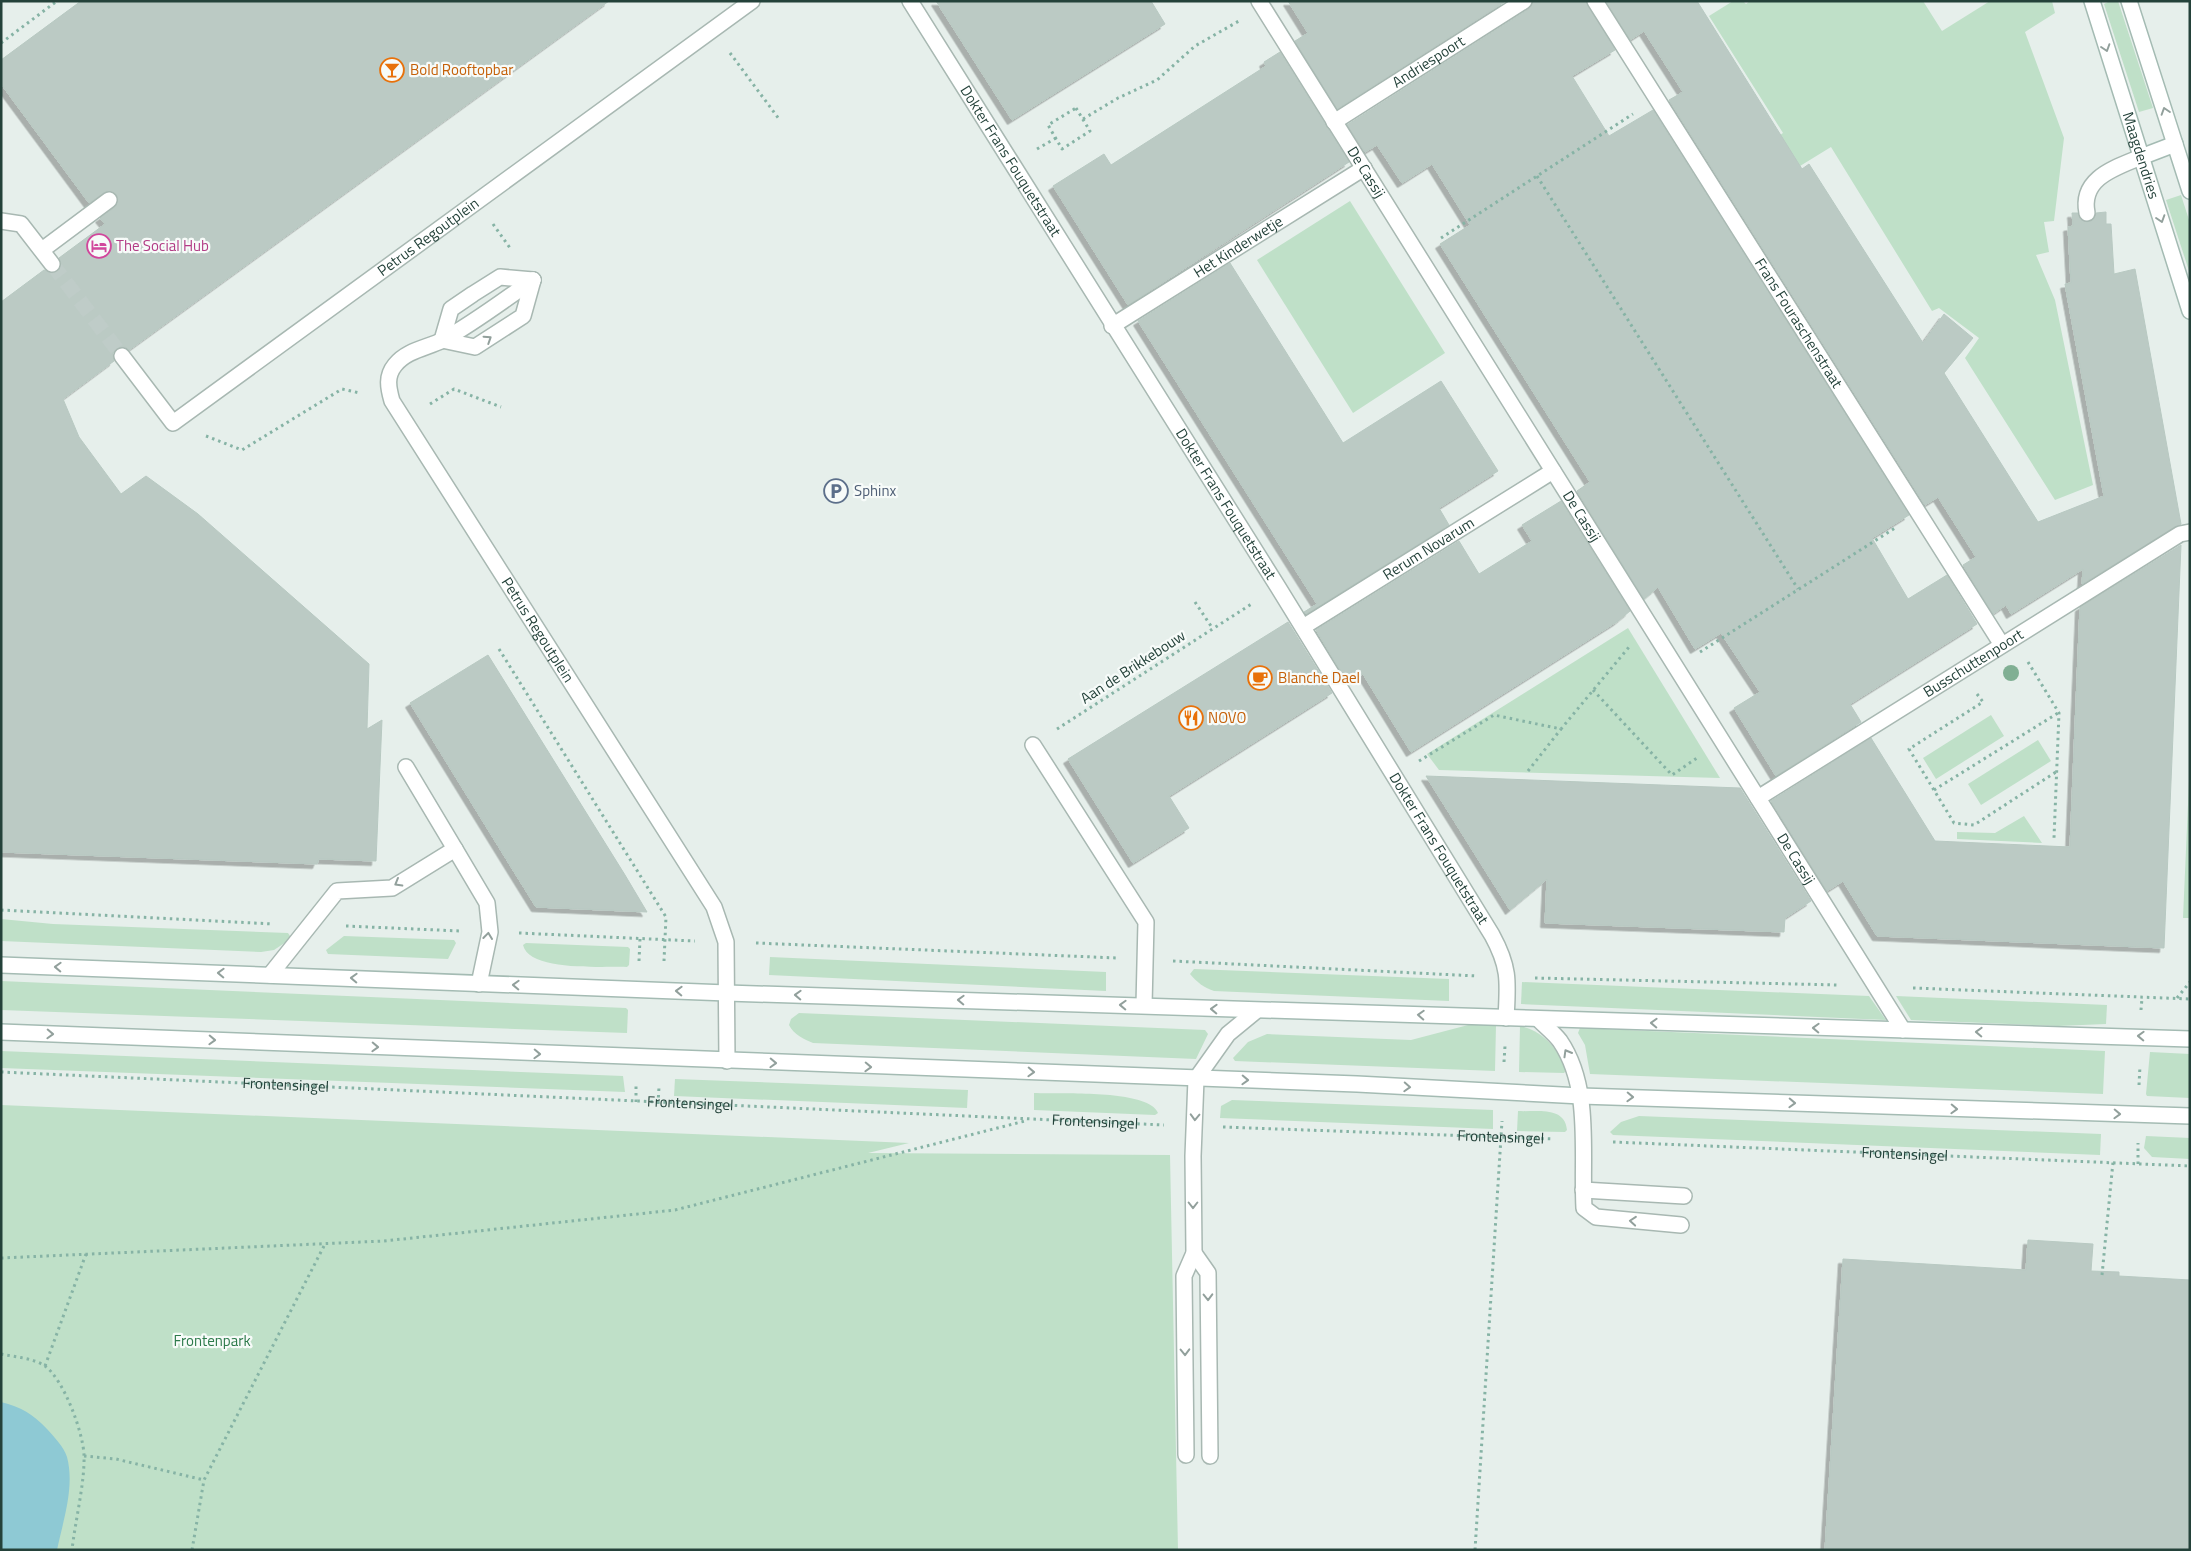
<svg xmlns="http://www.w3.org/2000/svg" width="2191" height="1551" font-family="'Titillium Web',sans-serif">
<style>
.green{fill:#bfe0c8}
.water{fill:#8ec9d4}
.building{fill:#bbcac4;stroke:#b8c9c2;filter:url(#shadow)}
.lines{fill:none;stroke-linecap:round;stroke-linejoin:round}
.street-tunnel{stroke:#bfccc8;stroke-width:15;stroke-dasharray:15 8;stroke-linecap:butt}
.lane-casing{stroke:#a8b8b2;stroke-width:18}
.street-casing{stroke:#a8b8b2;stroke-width:18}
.secondary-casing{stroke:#a4bbb3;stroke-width:18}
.path{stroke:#86b3a5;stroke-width:3;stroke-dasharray:2.5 4;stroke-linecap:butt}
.lane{stroke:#fff;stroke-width:15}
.street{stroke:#fff;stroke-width:15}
.secondary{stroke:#fff;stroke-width:15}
.tree{fill:#80af93}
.oneway{stroke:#92a09c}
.labels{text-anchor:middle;stroke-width:4.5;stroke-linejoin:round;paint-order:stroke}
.street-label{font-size:15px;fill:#24423a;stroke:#f7fbf9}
.food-label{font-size:15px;fill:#c56008;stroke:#f7fbf9;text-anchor:start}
.hotel-label{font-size:15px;fill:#b23c85;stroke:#f7fbf9;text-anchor:start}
.service-label{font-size:15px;fill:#4e5e75;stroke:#f7fbf9;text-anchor:start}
.park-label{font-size:15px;fill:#2d7a4b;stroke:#f7fbf9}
</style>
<defs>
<filter id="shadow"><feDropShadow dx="-4.5" dy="4.5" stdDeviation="0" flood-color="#0004"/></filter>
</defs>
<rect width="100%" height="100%" fill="#e6efeb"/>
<g class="green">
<polygon points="1733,1 1743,1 1746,4 1750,1 1923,1 1942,31 1990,1 2052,1 2055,13 2025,32 2064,138 2054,221 2044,222 2049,252 2036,255 2055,300 2093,485 2055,500 1965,358 1979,338 1939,308 1932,311 1831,147 1759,191 1740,161 1783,133 1709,16"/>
<polygon points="2110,1 2118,1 2153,108 2139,112 2104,4"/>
<polygon points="2181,195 2190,223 2190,274 2166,200"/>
<polygon points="1350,201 1445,353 1353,413 1257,260"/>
<polygon points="1628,628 1720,778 1439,770 1427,754"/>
<polygon points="1991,715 2004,736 1936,779 1923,758"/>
<polygon points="2038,740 2051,761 1981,805 1968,784"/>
<polygon points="2190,759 2190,918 2183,918"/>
<polygon points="2024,816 2042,843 1957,839 1957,832 1995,833"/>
<polygon points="1,919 53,924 288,933 290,936 289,940 274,950 261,952 1,941"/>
<polygon points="344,936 454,940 456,943 448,959 328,954 326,950"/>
<path d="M 526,943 L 628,947 L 630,949 L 629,965 L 627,967 C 604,966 529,972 523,945 Z"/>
<polygon points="770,957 1106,972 1106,991 769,975"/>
<path d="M 1194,969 L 1449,979 L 1449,1001 L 1214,991 C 1203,987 1198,983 1190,974 Z"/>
<polygon points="1,981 626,1008 628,1010 627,1033 1,1010"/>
<polygon points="1522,982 1869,996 1886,1020 1521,1004"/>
<polygon points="1896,996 2107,1005 2106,1024 2058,1026 1911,1020"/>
<path d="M 799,1013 L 1205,1030 L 1208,1034 L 1196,1059 L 813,1043 C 804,1039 794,1035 789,1025 L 791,1019 Z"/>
<polygon points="1472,1024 1496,1025 1495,1071 1235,1061 1233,1058 1248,1042 1267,1034 1411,1040"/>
<path d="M 1520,1026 C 1543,1031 1559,1049 1566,1071 L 1564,1073 L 1519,1072 Z"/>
<polygon points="1580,1028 2105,1051 2103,1094 1590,1074 1585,1045 1578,1033"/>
<polygon points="1,1051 623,1076 625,1092 1,1068"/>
<polygon points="2150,1052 2190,1054 2190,1098 2147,1096 2146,1094"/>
<polygon points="675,1079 968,1090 967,1108 674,1096"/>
<path d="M 1034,1093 C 1058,1094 1150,1089 1158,1113 L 1155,1115 L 1034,1110 Z"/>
<polygon points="1232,1100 1493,1110 1493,1129 1220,1118 1221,1106"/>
<polygon points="1,1105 909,1143 868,1153 1170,1155 1178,1550 1,1550"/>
<path d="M 1518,1111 C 1537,1112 1565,1106 1567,1130 L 1565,1132 L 1517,1131 Z"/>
<polygon points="1639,1116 2101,1134 2100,1155 1613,1135 1610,1132 1621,1122"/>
<polygon points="2146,1136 2190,1138 2190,1159 2152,1157 2144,1148"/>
</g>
<path class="water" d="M 1,1402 C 21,1407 33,1414 47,1429 C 54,1437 64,1447 67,1457 C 75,1487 63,1521 57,1550 L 1,1550 Z"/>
<g class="building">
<polygon points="81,1 609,1 129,350 125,347 117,348 113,353 114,361 63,399 79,437 121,494 146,476 198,514 369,664 367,729 382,720 376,861 319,859 317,864 1,852 1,302 44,270 53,273 58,271 61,263 59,258 105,224 100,218 115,207 118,199 116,194 107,191 89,203 1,84 1,60"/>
<polygon points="936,1 1151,1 1165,24 1012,120"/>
<polygon points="1288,1 1506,1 1337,109 1295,41 1308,33"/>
<polygon points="1533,1 1586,1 1615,50 1572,76 1609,136 1653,110 1909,515 1872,538 1908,599 1947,575 1977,624 1850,704 1861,722 1776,776 1734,708 1760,692 1721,633 1695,649 1658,587 1644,599 1577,491 1590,482 1440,244 1470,225 1432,164 1402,183 1377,145 1365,152 1347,125 1529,9"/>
<polygon points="1606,1 1697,1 1802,169 1809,164 1923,343 1944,314 1973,338 1944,373 2038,522 2104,496 2065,284 2071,283 2068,227 2073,226 2072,213 2078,213 2080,219 2087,222 2093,220 2096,213 2106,212 2106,224 2111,224 2114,274 2135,269 2181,524 2082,584 2083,569 2011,614 2006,605 1993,614 1963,565 1976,557 1938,497 1925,505 1669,100 1683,92 1644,31 1630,40"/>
<polygon points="1280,52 1349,162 1128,305 1053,186 1104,154 1111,165 1266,66 1264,62"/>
<polygon points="1230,263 1343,443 1441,381 1498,471 1439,508 1449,525 1306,614 1304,612 1317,604 1138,321"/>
<polygon points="1561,501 1630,611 1618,621 1411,752 1363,674 1348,683 1316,630 1459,541 1479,574 1532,541 1522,525"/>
<polygon points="2181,545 2164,948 1877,936 1843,881 1827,891 1771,801 1871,738 1935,841 2070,847 2080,607"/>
<polygon points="1288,622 1332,693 1169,796 1189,828 1133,863 1068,759"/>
<polygon points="488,655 625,875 647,912 536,907 513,870 410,703"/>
<polygon points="1426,776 1740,788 1811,901 1785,918 1784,932 1545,923 1547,879 1510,910"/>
<polygon points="2028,1240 2093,1244 2091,1271 2119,1272 2119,1276 2190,1280 2190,1550 1825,1550 1843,1259 2026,1270"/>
</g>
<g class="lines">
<polyline class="street-tunnel" points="52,264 122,356"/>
<g class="lane-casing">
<g id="lane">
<path d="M 2087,213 C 2080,178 2115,168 2141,157"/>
<path id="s4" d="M 533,280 C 504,300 474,323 443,340 C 427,348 407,350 395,365 C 386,376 388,387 392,401 L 714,907 L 726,942 L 727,1061"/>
<polyline points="442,340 475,347 523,316 533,280"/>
<polyline points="442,340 451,309 473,294 500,277 533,280"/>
<polyline points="1033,745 1146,922 1144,1005"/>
<polyline points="406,767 455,849"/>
<polyline points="270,975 337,891 392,888 455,849 487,903 490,932 479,984"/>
<path d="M 1538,1019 C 1545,1026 1554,1033 1560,1041 C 1592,1088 1581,1154 1584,1208 L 1596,1217 L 1681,1225"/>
<polyline points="1583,1190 1684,1196"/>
<polyline points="1194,1253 1208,1273 1210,1456"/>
<polyline points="1186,1455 1184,1276 1194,1253 1193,1156 1196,1079 1228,1034 1256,1011"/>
</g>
</g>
<g class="street-casing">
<g id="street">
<path id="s5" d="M 910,1 L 1278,587 L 1492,935 C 1510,968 1508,982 1506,1018"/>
<path id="s6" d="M 1259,1 L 1903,1030"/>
<path id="s7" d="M 1595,1 L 2002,645"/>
<path id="s8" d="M 1334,122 L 1524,1"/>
<polyline points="1,221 21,224 52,264"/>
<polyline points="42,250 109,200"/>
<path id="s9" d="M 1112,326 L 1364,168"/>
<path id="s10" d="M 122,356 L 173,423 L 752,1"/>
<path id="s11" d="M 1303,627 L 1553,471"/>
<path id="s12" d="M 1758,798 L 2180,534 L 2190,532"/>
</g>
</g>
<g class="secondary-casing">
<g id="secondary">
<path id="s13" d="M 2092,1 L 2190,311"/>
<polyline points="2129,1 2190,191"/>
<polyline points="2141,157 2175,144"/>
<polyline points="1,965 727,993 2190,1039"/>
<polyline points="1,1032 1357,1084 1581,1096 2190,1116"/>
</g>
</g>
<g class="path">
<polyline points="1,43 57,1"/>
<polyline points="730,53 779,119"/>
<polygon points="1076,108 1090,131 1062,149 1048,125"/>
<polyline points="1083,119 1118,98 1157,80 1195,46 1239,21"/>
<polyline points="1037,149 1056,138"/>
<polyline points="1537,176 1798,589"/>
<polyline points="493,224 510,248"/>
<polyline points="1441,238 1633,114"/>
<polyline points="430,404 454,389 501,407"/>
<polyline points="206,436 242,450 342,389 360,393"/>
<polyline points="1195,602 1213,629"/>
<polyline points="499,649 666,917 664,961"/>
<polyline points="1700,652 1895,528"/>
<polyline points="2028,662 2059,713 2054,838"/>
<polyline points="1593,690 1672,775 1697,758"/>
<polyline points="1977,694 1983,702 1909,749 1954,823 1974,825 2056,772"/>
<polyline points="1057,729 1253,603"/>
<polyline points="1419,761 1494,715 1561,729 1629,647"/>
<polyline points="1528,771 1561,729"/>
<polyline points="1934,790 2058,713"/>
<polyline points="1,910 273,924"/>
<polyline points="346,926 460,931"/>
<polyline points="519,933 695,941"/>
<polyline points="756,943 1117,958"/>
<polyline points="639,961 640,939"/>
<polyline points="1173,961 1477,976"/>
<polyline points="1535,978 1839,985"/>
<polyline points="1913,988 2190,999"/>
<polyline points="2177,998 2190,982"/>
<polyline points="2141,1010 2142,998"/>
<polyline points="1504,1062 1505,1046"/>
<path id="s1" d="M 1,1072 L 1164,1125"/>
<polyline points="2139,1085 2140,1066"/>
<polyline points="636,1102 636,1085"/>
<polyline points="658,1104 659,1087"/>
<path id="s2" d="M 1223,1127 L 1554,1139"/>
<path id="s3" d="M 1613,1142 L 2190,1166"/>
<polyline points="2138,1164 2138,1143"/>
<polyline points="1,1258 384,1241 675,1210 1025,1121"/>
<polyline points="2102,1275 2113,1162"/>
<path d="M 1,1354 C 15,1357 33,1358 45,1366 C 64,1380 83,1432 84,1455 C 85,1482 75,1522 72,1550"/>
<polyline points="45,1366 86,1254"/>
<polyline points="84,1456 116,1459 204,1480"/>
<polyline points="192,1550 204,1480 325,1244"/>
<polyline points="1475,1550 1502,1121"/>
</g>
<use href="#lane" class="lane"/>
<use href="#street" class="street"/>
<use href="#secondary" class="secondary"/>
</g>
<circle class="tree" cx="2011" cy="673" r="8"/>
<defs><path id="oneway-chevron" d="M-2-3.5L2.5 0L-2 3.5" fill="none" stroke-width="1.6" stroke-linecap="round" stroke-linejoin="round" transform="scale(1.25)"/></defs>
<g class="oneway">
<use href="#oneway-chevron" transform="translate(2106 48) rotate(72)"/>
<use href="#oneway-chevron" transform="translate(2165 111) rotate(-108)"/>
<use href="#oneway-chevron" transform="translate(2161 219) rotate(72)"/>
<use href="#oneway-chevron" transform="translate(488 339) rotate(-33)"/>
<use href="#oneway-chevron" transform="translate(398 883) rotate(150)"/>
<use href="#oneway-chevron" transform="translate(488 936) rotate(-83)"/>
<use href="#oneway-chevron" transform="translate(58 967) rotate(-178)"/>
<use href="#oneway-chevron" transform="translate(221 973) rotate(-178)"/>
<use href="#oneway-chevron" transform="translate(354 978) rotate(-178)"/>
<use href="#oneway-chevron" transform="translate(516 985) rotate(-178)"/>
<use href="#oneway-chevron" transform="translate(679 991) rotate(-178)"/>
<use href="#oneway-chevron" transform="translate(798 995) rotate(-178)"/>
<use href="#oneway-chevron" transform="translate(961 1000) rotate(-178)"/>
<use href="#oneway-chevron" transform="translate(1123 1005) rotate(-178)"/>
<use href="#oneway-chevron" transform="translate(1214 1009) rotate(-178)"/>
<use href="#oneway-chevron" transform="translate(1421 1015) rotate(-177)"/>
<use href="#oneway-chevron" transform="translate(1654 1023) rotate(-178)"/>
<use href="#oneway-chevron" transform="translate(1816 1028) rotate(-178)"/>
<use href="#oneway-chevron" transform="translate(1979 1032) rotate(-178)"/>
<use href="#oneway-chevron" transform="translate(50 1034) rotate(2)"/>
<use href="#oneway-chevron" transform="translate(2141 1036) rotate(-178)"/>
<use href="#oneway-chevron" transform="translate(212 1040) rotate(2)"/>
<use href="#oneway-chevron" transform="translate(375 1047) rotate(2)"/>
<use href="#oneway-chevron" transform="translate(1567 1053) rotate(-120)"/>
<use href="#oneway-chevron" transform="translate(537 1054) rotate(2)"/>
<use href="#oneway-chevron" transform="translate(773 1063) rotate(2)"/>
<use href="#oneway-chevron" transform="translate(868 1067) rotate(2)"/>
<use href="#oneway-chevron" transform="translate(1031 1072) rotate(2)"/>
<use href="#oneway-chevron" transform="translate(1245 1080) rotate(2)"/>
<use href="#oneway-chevron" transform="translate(1407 1087) rotate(3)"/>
<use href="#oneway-chevron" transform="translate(1630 1097) rotate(2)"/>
<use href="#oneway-chevron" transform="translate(1792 1103) rotate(2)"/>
<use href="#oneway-chevron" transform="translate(1954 1109) rotate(2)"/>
<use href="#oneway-chevron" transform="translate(2117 1114) rotate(2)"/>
<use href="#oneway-chevron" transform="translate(1195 1117) rotate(92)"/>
<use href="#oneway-chevron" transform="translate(1193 1205) rotate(90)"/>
<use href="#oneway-chevron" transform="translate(1633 1221) rotate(-175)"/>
<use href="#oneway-chevron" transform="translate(1208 1297) rotate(89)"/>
<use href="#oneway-chevron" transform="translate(1185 1352) rotate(89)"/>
</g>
<defs>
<g id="bar-ring" transform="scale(1.25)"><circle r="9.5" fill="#f7fbf9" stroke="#e8710a" stroke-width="1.5"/><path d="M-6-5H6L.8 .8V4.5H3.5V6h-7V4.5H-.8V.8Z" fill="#e8710a"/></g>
<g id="hotel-ring" transform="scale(1.25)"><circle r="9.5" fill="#f7fbf9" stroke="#d1479c" stroke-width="1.5"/><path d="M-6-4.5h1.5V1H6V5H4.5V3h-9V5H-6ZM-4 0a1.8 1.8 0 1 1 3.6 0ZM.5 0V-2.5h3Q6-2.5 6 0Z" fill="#d1479c"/></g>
<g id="parking-ring" transform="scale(1.25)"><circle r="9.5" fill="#f7fbf9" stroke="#5c6f8a" stroke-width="1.5"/><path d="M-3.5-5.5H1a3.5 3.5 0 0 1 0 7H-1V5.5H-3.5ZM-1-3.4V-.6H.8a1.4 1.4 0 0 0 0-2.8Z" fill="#5c6f8a"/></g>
<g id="cafe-ring" transform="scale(1.25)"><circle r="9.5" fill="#f7fbf9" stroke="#e8710a" stroke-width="1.5"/><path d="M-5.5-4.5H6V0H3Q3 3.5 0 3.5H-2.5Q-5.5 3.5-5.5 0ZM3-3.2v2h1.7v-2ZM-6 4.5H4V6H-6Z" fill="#e8710a"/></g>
<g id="restaurant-ring" transform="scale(1.25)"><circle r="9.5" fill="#f7fbf9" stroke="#e8710a" stroke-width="1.5"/><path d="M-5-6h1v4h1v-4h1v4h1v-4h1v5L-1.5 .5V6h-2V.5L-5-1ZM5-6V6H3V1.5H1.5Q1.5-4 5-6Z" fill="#e8710a"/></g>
</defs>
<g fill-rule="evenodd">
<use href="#bar-ring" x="392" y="70"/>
<use href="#hotel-ring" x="99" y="246"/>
<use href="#parking-ring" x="836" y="491"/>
<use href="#cafe-ring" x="1260" y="678"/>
<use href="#restaurant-ring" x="1191" y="718"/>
</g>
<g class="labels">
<g class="street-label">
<text dy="5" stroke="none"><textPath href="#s8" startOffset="112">Andriespoort</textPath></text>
<text dy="5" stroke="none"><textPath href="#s13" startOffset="162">Maagdendries</textPath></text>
<text dy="5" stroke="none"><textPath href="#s5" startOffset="189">Dokter Frans Fouquetstraat</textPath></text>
<text dy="5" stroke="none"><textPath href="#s6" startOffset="202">De Cassij</textPath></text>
<text dy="5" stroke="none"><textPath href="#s10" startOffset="400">Petrus Regoutplein</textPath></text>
<text dy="5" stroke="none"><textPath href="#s9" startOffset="149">Het Kinderwetje</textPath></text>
<text dy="5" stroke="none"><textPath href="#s7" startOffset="381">Frans Fouraschenstraat</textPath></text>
<text dy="5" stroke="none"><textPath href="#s5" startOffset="594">Dokter Frans Fouquetstraat</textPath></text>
<text dy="5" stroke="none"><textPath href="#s6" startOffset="608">De Cassij</textPath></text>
<text dy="5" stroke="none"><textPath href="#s11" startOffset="148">Rerum Novarum</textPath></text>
<text dy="5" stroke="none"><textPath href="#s4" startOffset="472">Petrus Regoutplein</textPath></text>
<text dy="5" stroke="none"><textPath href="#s12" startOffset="254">Busschuttenpoort</textPath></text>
<text transform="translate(1133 667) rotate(-33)" y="5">Aan de Brikkebouw</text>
<text dy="5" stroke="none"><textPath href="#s5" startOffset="999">Dokter Frans Fouquetstraat</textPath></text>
<text dy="5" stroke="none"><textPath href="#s6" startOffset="1012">De Cassij</textPath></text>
<text dy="5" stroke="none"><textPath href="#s1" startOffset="285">Frontensingel</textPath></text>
<text dy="5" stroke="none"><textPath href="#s1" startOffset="690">Frontensingel</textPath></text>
<text dy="5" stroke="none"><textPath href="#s1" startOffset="1095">Frontensingel</textPath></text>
<text dy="5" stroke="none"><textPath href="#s2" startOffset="278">Frontensingel</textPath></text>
<text dy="5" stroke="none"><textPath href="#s3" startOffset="292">Frontensingel</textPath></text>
</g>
<g class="food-label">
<text x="410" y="75">Bold Rooftopbar</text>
<text x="1278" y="683">Blanche Dael</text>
<text x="1208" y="723">NOVO</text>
</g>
<g class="hotel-label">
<text x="116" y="251">The Social Hub</text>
</g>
<g class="service-label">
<text x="854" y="496">Sphinx</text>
</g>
<g class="park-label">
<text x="212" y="1346">Frontenpark</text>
</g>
</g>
<rect width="2191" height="1551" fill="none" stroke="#24423a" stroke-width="5"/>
</svg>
